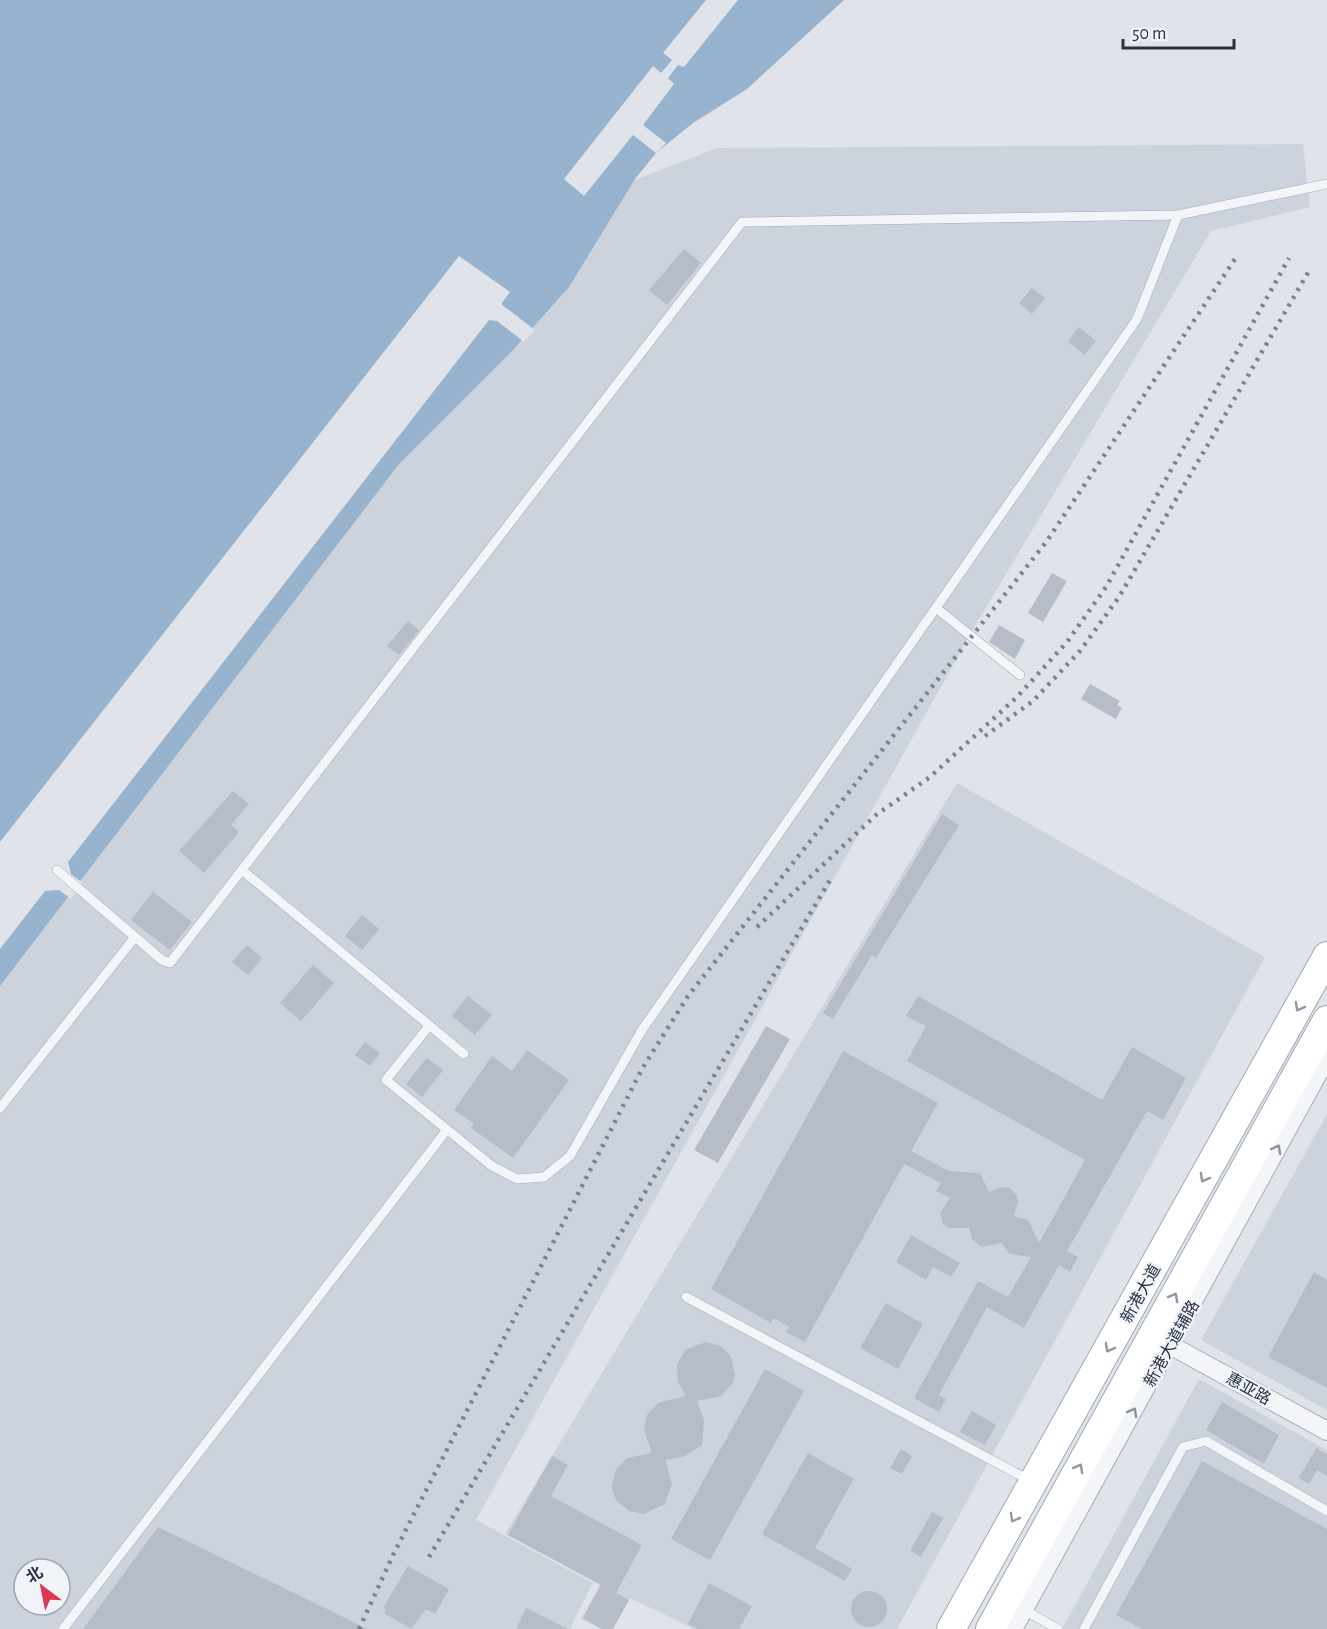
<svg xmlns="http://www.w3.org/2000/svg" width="1327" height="1629" font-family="'Alegreya Sans','Noto Sans SC',sans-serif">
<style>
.built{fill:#cdd3dd;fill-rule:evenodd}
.water{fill:#97b3ce}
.pier{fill:#e0e4ea}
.building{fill:#b6bdc9}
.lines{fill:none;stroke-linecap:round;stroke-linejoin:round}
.lane-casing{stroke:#a4abb5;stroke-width:10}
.street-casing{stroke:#a4abb5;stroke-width:20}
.primary-casing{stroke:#9ea8b7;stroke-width:30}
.lane{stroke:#f3f5f8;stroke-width:9}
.street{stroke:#f3f5f8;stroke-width:18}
.primary{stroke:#fff;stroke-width:28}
.rail{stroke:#778396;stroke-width:4.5;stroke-dasharray:3 6;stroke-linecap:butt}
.oneway{stroke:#9298a2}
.oneway2{stroke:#8c949e}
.labels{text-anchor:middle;stroke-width:5;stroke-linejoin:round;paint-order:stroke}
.street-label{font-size:16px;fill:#263244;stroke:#f0f3f8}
</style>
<rect width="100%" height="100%" fill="#e0e4ea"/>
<g class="built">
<path d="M 1303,144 L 1310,207 L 1211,231 L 972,631 L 476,1520 L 593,1583 L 570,1629 L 0,1629 L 0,828 L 454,251 L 717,148 ZM 24,1569 L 60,1569 L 60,1605 L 24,1605 Z"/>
<polygon points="957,783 1265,957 897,1629 694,1629 630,1598 613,1629 601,1629 581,1619 600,1585 505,1534"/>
<polygon points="1327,1114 1327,1410 1201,1340"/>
<polygon points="1199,1379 1327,1450 1327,1629 1062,1629"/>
</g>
<polygon class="water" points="0,0 844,0 747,89 693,123 656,153 635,179 569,287 513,350 399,464 0,986"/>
<g class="pier">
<polygon points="706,0 738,0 684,67 678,65 668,78 674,84 643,125 666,143 656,153 633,135 584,196 564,179 653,66 661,73 672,60 663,53"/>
<polygon points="459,256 510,292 501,304 535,330 524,342 497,321 489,320 68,862 71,874 83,883 71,899 59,890 45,891 0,949 0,842"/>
</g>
<g class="building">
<polygon points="684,249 701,263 667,305 649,290"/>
<polygon points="1032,288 1045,298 1032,314 1019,303"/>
<polygon points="1079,327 1096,341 1084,355 1068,341"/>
<polygon points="1052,573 1067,581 1043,622 1028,613"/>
<polygon points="408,621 419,630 399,655 387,646"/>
<polygon points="999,625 1025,640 1015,659 989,642"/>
<polygon points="1090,684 1120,701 1117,705 1122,708 1116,719 1081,699"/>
<polygon points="233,791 249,804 231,825 239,832 204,873 179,851"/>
<polygon points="942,814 959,825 876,958 872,955 833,1019 823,1013"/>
<polygon points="153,892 192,922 170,950 131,920"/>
<polygon points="362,915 379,929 362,950 345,936"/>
<polygon points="247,945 262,958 248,975 232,962"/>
<polygon points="313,965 334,983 301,1021 280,1003"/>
<polygon points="468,996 492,1015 475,1035 452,1016"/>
<polygon points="918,996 1102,1100 1132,1047 1186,1078 1163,1120 1147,1111 1067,1251 1078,1257 1070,1272 1059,1265 1024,1328 987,1307 939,1395 946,1399 939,1412 914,1398 978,1281 1008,1297 1031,1257 1009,1254 1002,1243 981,1247 972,1239 969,1228 948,1228 943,1224 940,1213 950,1198 936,1191 941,1183 904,1164 805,1342 786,1332 789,1327 774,1318 771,1323 711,1289 843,1051 938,1103 911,1151 949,1171 980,1173 989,1192 1000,1187 1010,1188 1017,1196 1018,1202 1014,1216 1028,1220 1039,1243 1085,1160 907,1061 926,1026 906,1016"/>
<polygon points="766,1026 790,1039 718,1163 694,1150"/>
<polygon points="365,1042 380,1053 370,1066 355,1055"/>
<polygon points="527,1050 569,1080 513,1158 471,1128 474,1124 454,1110 492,1056 512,1071"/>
<polygon points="427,1058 443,1070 422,1097 406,1084"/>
<polygon points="911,1235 960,1263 951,1277 933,1267 926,1280 896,1262"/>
<polygon points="1314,1272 1327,1280 1327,1388 1268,1357"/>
<polygon points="886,1303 923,1324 898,1369 860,1348"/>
<polygon points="706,1342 721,1346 731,1357 735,1374 733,1383 721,1396 697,1401 704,1421 702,1445 683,1457 665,1460 672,1484 665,1504 644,1514 629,1511 617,1501 613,1493 612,1485 616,1469 627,1458 652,1453 644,1430 647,1415 658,1403 686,1396 678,1382 677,1365 685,1350"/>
<polygon points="765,1369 804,1391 710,1560 671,1539"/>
<polygon points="1222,1402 1279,1435 1264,1464 1206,1430"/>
<polygon points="972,1411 996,1425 985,1445 960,1432"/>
<polygon points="1316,1448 1327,1454 1327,1476 1317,1470 1309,1484 1299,1478"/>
<polygon points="901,1449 912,1456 902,1474 890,1468"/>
<polygon points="808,1453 854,1479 815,1548 852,1569 845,1581 762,1534"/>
<polygon points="552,1456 568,1465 551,1496 642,1545 616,1593 629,1600 613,1629 602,1629 583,1618 601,1585 508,1535"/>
<polygon points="1202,1461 1327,1529 1327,1629 1142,1629 1116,1615"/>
<polygon points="932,1512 943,1518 921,1557 910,1551"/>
<polygon points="158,1527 323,1607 367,1629 83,1629"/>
<polygon points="408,1566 449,1589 435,1614 426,1609 411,1629 384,1613 386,1609 383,1608"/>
<polygon points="709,1583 752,1606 739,1629 698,1629 688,1624"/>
<circle cx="869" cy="1609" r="18"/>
<polygon points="526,1608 568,1629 516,1629"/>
</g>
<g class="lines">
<g class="lane-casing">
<g id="lane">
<polyline points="936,608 1020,675"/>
<polyline points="57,870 162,960 170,963 742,222 1178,215 1327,184"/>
<polyline points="242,870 464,1054"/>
<polyline points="429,1026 386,1080 492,1166 517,1179 544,1177 570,1156 642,1030 1137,319 1178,215"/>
<polyline points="0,1108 135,937"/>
<polyline points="686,1297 1031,1481"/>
<polyline points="1024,1610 1058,1629"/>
<polyline points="63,1629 446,1131"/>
<polyline points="1084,1629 1183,1447 1206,1441 1327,1511"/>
</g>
</g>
<g class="street-casing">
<g id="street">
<polyline points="1170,1345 1327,1431"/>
<polyline points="1013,1629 1327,1057"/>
</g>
</g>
<g class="primary-casing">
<g id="primary">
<polyline points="951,1629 1327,956"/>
<polyline points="990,1629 1327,1020"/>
</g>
</g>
<use href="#lane" class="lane"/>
<use href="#street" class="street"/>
<use href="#primary" class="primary"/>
<g class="rail">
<polyline points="985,736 1033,701 1080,651 1119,597 1309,271"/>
<polyline points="757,927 876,815 930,777 1017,697 1067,642 1106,587 1289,258"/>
<polyline points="429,1557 830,880"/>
<polyline points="359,1629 394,1553 642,1069 688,996 1047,541 1235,259"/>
</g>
</g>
<defs><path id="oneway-chevron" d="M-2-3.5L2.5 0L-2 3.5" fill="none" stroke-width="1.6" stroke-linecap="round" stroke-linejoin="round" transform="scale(1.5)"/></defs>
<g class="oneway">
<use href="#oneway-chevron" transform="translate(1299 1007) rotate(118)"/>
<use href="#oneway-chevron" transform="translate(1204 1178) rotate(119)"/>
<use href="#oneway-chevron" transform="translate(1174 1297) rotate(-61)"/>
<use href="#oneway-chevron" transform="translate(1109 1348) rotate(119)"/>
<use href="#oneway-chevron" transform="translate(1079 1468) rotate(-61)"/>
<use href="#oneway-chevron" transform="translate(1014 1518) rotate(119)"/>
</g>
<g class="oneway2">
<use href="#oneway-chevron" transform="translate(1277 1149) rotate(-61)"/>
<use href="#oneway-chevron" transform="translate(1133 1412) rotate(-61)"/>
</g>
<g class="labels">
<g class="street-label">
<text transform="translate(1140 1293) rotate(-61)" y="6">新港大道</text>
<text transform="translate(1171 1343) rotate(-61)" y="6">新港大道辅路</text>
<text transform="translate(1249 1388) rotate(29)" y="6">惠亚路</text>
</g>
</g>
<g transform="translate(42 1587) rotate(328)"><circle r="28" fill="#f0f3f8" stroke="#9fa6b0" stroke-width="1.5"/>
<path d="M0-4.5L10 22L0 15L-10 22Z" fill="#dd3753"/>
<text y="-9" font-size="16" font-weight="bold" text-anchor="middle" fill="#263244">北</text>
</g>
<path d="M1123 39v9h111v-9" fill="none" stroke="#263244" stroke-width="3"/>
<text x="1132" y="39" font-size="18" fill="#263244" stroke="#f0f3f8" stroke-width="4.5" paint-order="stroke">50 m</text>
</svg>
